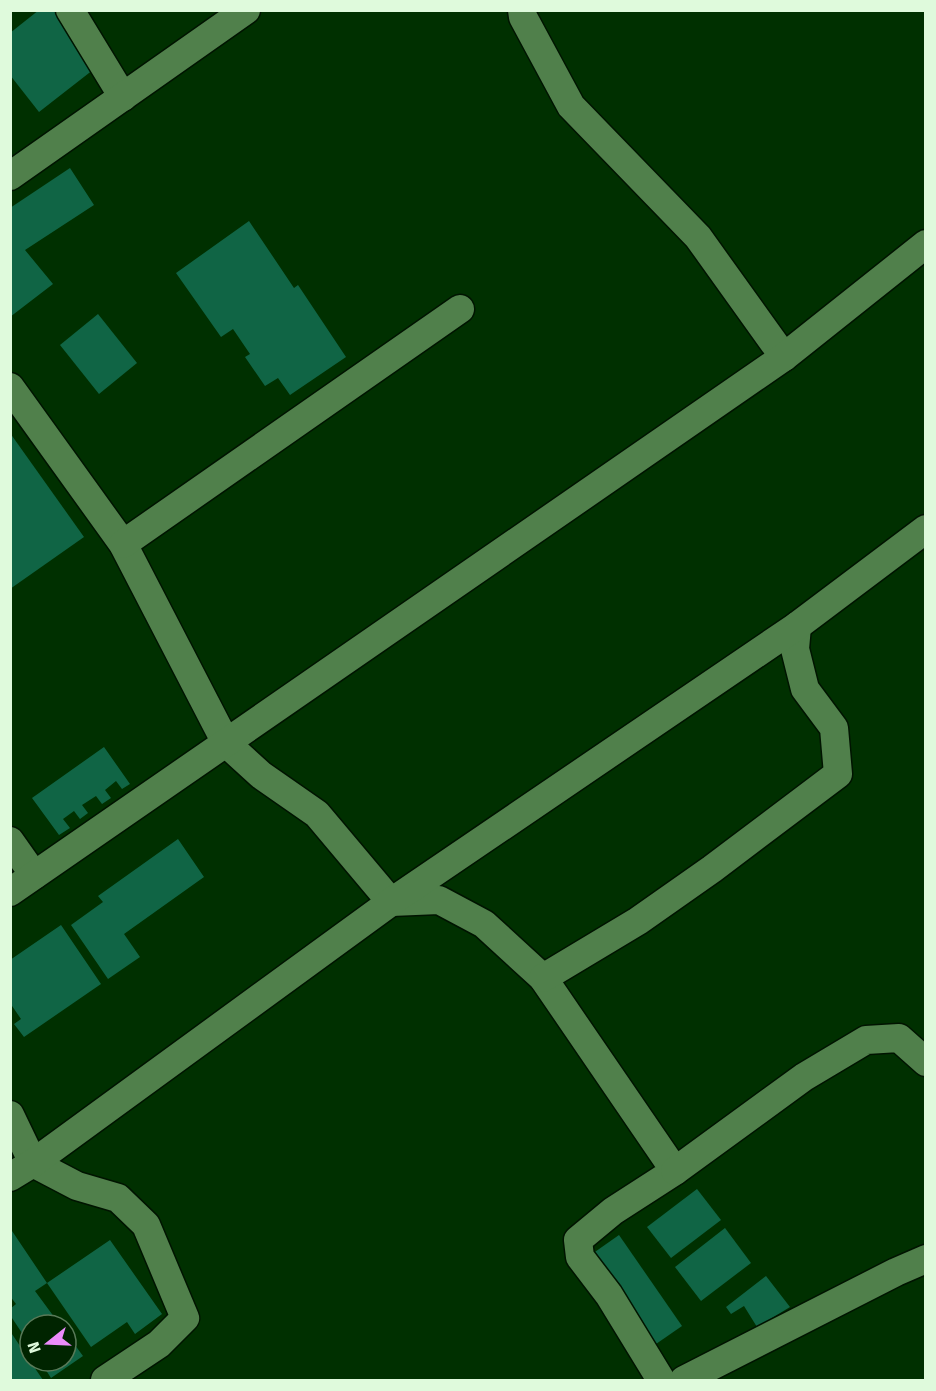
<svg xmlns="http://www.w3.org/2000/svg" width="936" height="1391" font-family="'Fira Sans',sans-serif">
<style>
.building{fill:#106545}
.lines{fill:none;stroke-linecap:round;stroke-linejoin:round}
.minor-casing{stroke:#001400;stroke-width:31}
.minor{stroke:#50804b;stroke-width:28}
</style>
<rect width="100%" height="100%" fill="#003000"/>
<g class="building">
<polygon points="39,10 55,10 98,66 39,112 10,75 10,33"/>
<polygon points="70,168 94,205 25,250 53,284 10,317 10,208"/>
<polygon points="249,221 294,288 298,285 346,357 290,395 278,378 265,386 245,357 250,354 233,329 221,337 176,273"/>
<polygon points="98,314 137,363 99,394 60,345"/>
<polygon points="10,433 84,537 10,589"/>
<polygon points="104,747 130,784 122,789 116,781 105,790 111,798 102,804 96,796 82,805 88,813 80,819 74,811 63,819 70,828 59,835 32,798"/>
<polygon points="178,839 204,877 124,934 140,957 108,979 71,925 103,902 98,896"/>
<polygon points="61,925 101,984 24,1037 14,1024 21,1019 10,1003 10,960"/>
<polygon points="697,1189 721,1220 671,1258 647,1227"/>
<polygon points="10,1228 47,1283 35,1291 60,1325 30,1325 30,1345 10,1315 10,1309 16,1304 10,1296"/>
<polygon points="725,1228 751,1263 701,1301 675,1267"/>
<polygon points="619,1235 682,1326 656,1344 592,1254"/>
<polygon points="110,1240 162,1314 135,1334 127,1322 91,1347 47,1283"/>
<polygon points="766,1276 790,1307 757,1327 744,1306 731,1314 726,1307"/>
<polygon points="10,1331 30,1361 43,1380 10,1380"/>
<polygon points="66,1333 83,1356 51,1378 40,1361 66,1361"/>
</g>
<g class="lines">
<g class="minor-casing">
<g id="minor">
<polyline points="70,10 123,97"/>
<polyline points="522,10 523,17 571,106 698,237 784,357"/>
<polyline points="10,176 246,10"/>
<polyline points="10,387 123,544 226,743 261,775 317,814 391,902 439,900 484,924 543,978 675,1171 613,1211 578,1240 580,1257 609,1295 661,1380"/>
<polyline points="123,544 460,309"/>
<polyline points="10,841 34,875"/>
<polyline points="10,892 784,357 926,244"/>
<polyline points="543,978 638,921 712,869 838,774 834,728 805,689 795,649 797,626"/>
<polyline points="10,1115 33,1163 77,1186 118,1198 146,1225 185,1318 159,1344 105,1380"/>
<polyline points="675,1171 804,1077 866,1040 899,1038 926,1062"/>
<polyline points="10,1177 33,1163 391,902 797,626 926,529"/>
<polyline points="684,1380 896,1272 926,1259"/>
</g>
</g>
<use href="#minor" class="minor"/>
</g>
<rect width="936" height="1391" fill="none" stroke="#dffadc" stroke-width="24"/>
<g transform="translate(48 1343) rotate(252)"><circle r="28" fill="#002400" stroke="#597a58" stroke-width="1.5"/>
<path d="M0-4.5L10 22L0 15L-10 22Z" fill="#ec8cfb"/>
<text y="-9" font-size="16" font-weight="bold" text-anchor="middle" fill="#dffadc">N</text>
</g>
</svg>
